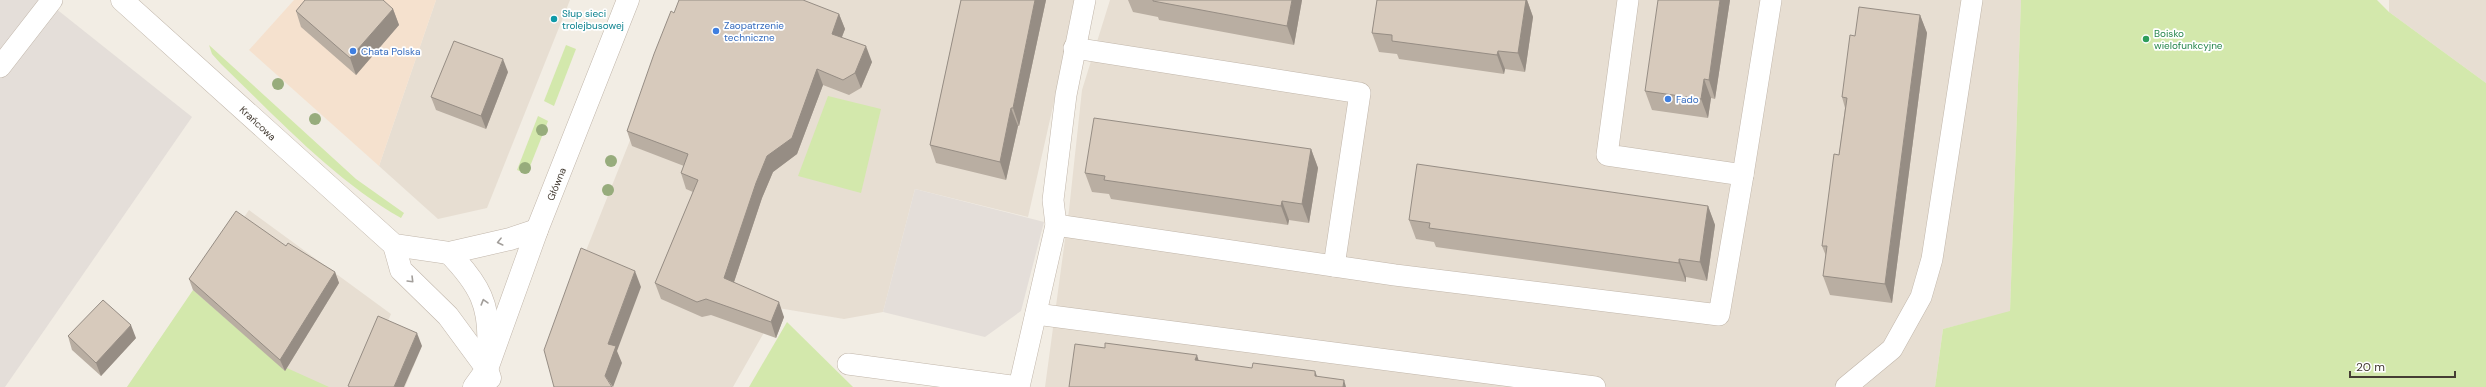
<svg xmlns="http://www.w3.org/2000/svg" width="2486" height="387" font-family="'DM Sans',sans-serif">
<style>
.residential{fill:#e7ded2}
.commercial{fill:#f5e1ce}
.industrial{fill:#e4ded9}
.green{fill:#d3e8ac}
.lines{fill:none;stroke-linecap:round;stroke-linejoin:round}
.service-casing{stroke:#c1b6aa;stroke-width:22}
.tertiary-casing{stroke:#c1b6aa;stroke-width:23}
.service{stroke:#fff;stroke-width:21}
.tertiary{stroke:#fff;stroke-width:22}
.tree{fill:#97ac7c}
.wall{fill:#b9aea2}
.shaded-wall{fill:#968d84}
.building{fill:#d7cabc;stroke:#968d84}
.oneway{stroke:#a29e9a}
.culture-dot{fill:#0f9aa8;stroke:#fff;stroke-width:1.5}
.shop-dot{fill:#3f7fe0;stroke:#fff;stroke-width:1.5}
.leisure-dot{fill:#2e9e5b;stroke:#fff;stroke-width:1.5}
.labels{text-anchor:middle;stroke-width:3.5;stroke-linejoin:round;paint-order:stroke}
.culture-label{font-size:10px;fill:#0d838f;stroke:#fff;text-anchor:start}
.shop-label{font-size:10px;fill:#366cbe;stroke:#fff;text-anchor:start}
.leisure-label{font-size:10px;fill:#27864d;stroke:#fff;text-anchor:start}
.street-label{font-size:10px;fill:#453d34;stroke:#fff}
</style>
<rect width="100%" height="100%" fill="#f2ede4"/>
<g class="residential">
<polygon points="436,0 570,0 487,208 438,219 379,166"/>
<polygon points="686,0 1077,0 1028,217 915,189 883,312 844,319 778,308 733,387 555,387 552,336"/>
<polygon points="1110,0 2021,0 2010,312 1943,329 1935,387 1045,387 1069,210 1082,90"/>
<polygon points="2389,0 2486,0 2486,83 2389,12"/>
<polygon points="249,210 391,314 384,330 422,346 405,387 127,387"/>
</g>
<polygon class="commercial" points="294,0 436,0 379,166 249,50"/>
<g class="industrial">
<polygon points="0,0 45,0 192,117 5,387 0,387"/>
<polygon points="915,189 1044,222 1021,311 985,337 883,312"/>
</g>
<g class="green">
<polygon points="2021,0 2377,0 2389,12 2486,83 2486,387 1935,387 1943,329 2010,311"/>
<path d="M 209,45 L 356,179 L 404,213 L 401,218 C 335,181 276,117 221,64 L 212,54 Z"/>
<polygon points="566,45 576,49 554,106 544,101"/>
<polygon points="828,96 881,109 861,193 798,176"/>
<polygon points="538,116 548,121 527,174 517,170"/>
<polygon points="193,290 278,364 329,387 127,387"/>
<polygon points="787,322 853,387 749,387"/>
</g>
<g class="lines">
<g class="service-casing">
<g id="service">
<polyline points="1628,0 1607,155 1743,175 1771,0"/>
<polyline points="1074,48 1360,93 1334,266"/>
<polyline points="0,67 52,0"/>
<polyline points="1056,225 1395,275 1719,315 1743,175"/>
<polyline points="1036,314 1595,387"/>
<polyline points="848,364 1019,387"/>
<polyline points="1019,387 1056,225 1053,200 1066,95 1085,0"/>
<polyline points="1846,387 1892,349 1921,297 1932,259 1972,0"/>
</g>
</g>
<g class="tertiary-casing">
<g id="tertiary">
<polyline points="122,0 394,245 449,253 510,239 537,230"/>
<polyline points="394,245 401,270 448,316 487,369 490,378"/>
<path d="M 449,253 C 479,284 491,305 488,350"/>
<polyline points="474,387 487,369 537,230 628,0"/>
</g>
</g>
<use href="#service" class="service"/>
<use href="#tertiary" class="tertiary"/>
</g>
<g class="tree">
<circle cx="278" cy="84" r="6"/>
<circle cx="315" cy="119" r="6"/>
<circle cx="542" cy="130" r="6"/>
<circle cx="611" cy="161" r="6"/>
<circle cx="525" cy="168" r="6"/>
<circle cx="608" cy="190" r="6"/>
</g>
<g class="wall">
<polygon points="961,0 1046,0 1019,126 1018,126 1006,180 936,163 930,145"/>
<polygon points="1128,0 1302,0 1294,45 1159,20 1158,17 1133,12"/>
<polygon points="1377,0 1527,0 1533,17 1525,72 1505,69 1504,74 1399,59 1397,54 1379,52 1372,33"/>
<polygon points="1730,0 1715,99 1711,98 1708,118 1652,110 1645,91"/>
<polygon points="393,9 399,25 356,75 301,27 296,11"/>
<polygon points="674,13 839,14 845,29 842,37 872,62 861,88 849,95 823,85 797,154 773,172 762,198 734,282 784,317 776,338 711,315 702,317 661,299 655,283 693,192 686,189 681,173 684,166 632,146 627,131"/>
<polygon points="1920,15 1927,33 1892,303 1830,295 1823,276 1826,256 1822,246 1839,155 1845,108 1842,97 1855,36"/>
<polygon points="508,72 486,129 436,110 431,97"/>
<polygon points="1311,149 1318,168 1309,223 1289,220 1288,225 1111,199 1109,194 1092,192 1085,173"/>
<polygon points="1708,206 1715,225 1707,281 1686,277 1686,282 1436,247 1434,242 1416,239 1409,220"/>
<polygon points="286,246 335,272 339,283 285,371 193,290 189,279"/>
<polygon points="68,336 136,338 101,376 72,350"/>
</g>
<g class="shaded-wall">
<polygon points="1035,0 1046,0 1019,126 1013,108"/>
<polygon points="1292,0 1302,0 1294,45 1287,26"/>
<polygon points="1526,0 1527,0 1533,17 1525,72 1518,53"/>
<polygon points="1720,0 1730,0 1715,99 1709,80"/>
<polygon points="393,9 399,25 356,75 350,58"/>
<polygon points="839,14 845,29 837,49 832,34"/>
<polygon points="1920,15 1927,33 1892,303 1885,284"/>
<polygon points="866,46 872,62 861,88 855,73"/>
<polygon points="1498,51 1505,69 1504,74 1497,55"/>
<polygon points="503,59 508,72 486,129 481,116"/>
<polygon points="817,69 823,85 797,154 773,172 762,198 730,294 724,278 756,183 767,156"/>
<polygon points="1704,79 1711,98 1708,118 1701,99"/>
<polygon points="1011,108 1018,126 1006,180 1000,162"/>
<polygon points="1311,149 1318,168 1309,223 1302,204"/>
<polygon points="1282,201 1289,220 1288,225 1281,206"/>
<polygon points="1708,206 1715,225 1707,281 1700,262"/>
<polygon points="1679,259 1686,277 1686,282 1679,263"/>
<polygon points="635,271 641,287 617,351 622,363 613,387 605,376 608,344"/>
<polygon points="335,272 339,283 285,371 280,360"/>
<polygon points="779,302 784,317 776,338 771,322"/>
<polygon points="131,325 136,338 101,376 96,363"/>
<polygon points="417,333 422,346 404,387 394,387"/>
<polygon points="1197,355 1203,374 1195,360"/>
<polygon points="1315,371 1321,387 1315,376"/>
<polygon points="1344,380 1346,387 1343,387"/>
</g>
<g class="building">
<polygon points="305,0 383,0 393,9 350,58 296,11"/>
<polygon points="679,0 803,0 839,14 832,34 866,46 855,73 843,80 817,69 792,138 767,156 756,183 724,278 779,302 771,322 706,299 697,302 655,283 698,180 681,173 688,154 627,131 654,54 671,11 674,13"/>
<polygon points="961,0 1035,0 1013,108 1011,108 1000,162 930,145"/>
<polygon points="1153,0 1292,0 1287,26 1153,1"/>
<polygon points="1377,0 1526,0 1518,53 1498,51 1497,55 1392,41 1392,35 1372,33"/>
<polygon points="1658,0 1720,0 1709,80 1704,79 1701,99 1645,91"/>
<polygon points="1859,7 1920,15 1885,284 1823,276 1827,246 1822,246 1834,154 1839,155 1847,98 1842,97 1850,35 1855,36"/>
<polygon points="454,41 503,59 481,116 431,97"/>
<polygon points="1094,118 1311,149 1302,204 1282,201 1281,206 1104,180 1105,176 1085,173"/>
<polygon points="1417,164 1708,206 1700,262 1679,259 1679,263 1429,228 1430,223 1409,220"/>
<polygon points="236,211 286,246 288,243 335,272 280,360 189,279"/>
<polygon points="581,248 635,271 608,344 616,346 605,376 612,387 554,387 544,350"/>
<polygon points="103,300 131,325 96,363 68,336"/>
<polygon points="378,316 417,333 394,387 350,387 348,386"/>
<polygon points="1105,343 1197,355 1195,360 1252,368 1253,363 1315,371 1315,376 1344,380 1343,387 1069,387 1075,344 1105,348"/>
</g>
<defs><path id="oneway-chevron" d="M-2-3.5L2.5 0L-2 3.5" fill="none" stroke-width="1.6" stroke-linecap="round" stroke-linejoin="round"/></defs>
<g class="oneway">
<use href="#oneway-chevron" transform="translate(500 242) rotate(166)"/>
<use href="#oneway-chevron" transform="translate(411 280) rotate(45)"/>
<use href="#oneway-chevron" transform="translate(484 302) rotate(-106)"/>
</g>
<circle class="culture-dot" cx="554" cy="19" r="4"/>
<g class="shop-dot">
<circle cx="716" cy="31" r="4"/>
<circle cx="353" cy="51" r="4"/>
<circle cx="1668" cy="99" r="4"/>
</g>
<circle class="leisure-dot" cx="2146" cy="39" r="4"/>
<g class="labels">
<g class="culture-label">
<text x="562" y="17">Słup sieci<tspan x="562" dy="12">trolejbusowej</tspan></text>
</g>
<g class="shop-label">
<text x="724" y="29">Zaopatrzenie<tspan x="724" dy="12">techniczne</tspan></text>
<text x="361" y="55">Chata Polska</text>
<text x="1676" y="103">Fado</text>
</g>
<g class="leisure-label">
<text x="2154" y="37">Boisko<tspan x="2154" dy="12">wielofunkcyjne</tspan></text>
</g>
<g class="street-label">
<text transform="translate(258 123) rotate(43)" y="4">Krańcowa</text>
<text transform="translate(556 184) rotate(-68)" y="4">Główna</text>
</g>
</g>
<path d="M2350 371v6h105v-6" fill="none" stroke="#453d34" stroke-width="2"/>
<text x="2356" y="371" font-size="12" fill="#453d34" stroke="#ffffff" stroke-width="3" paint-order="stroke">20 m</text>
</svg>
